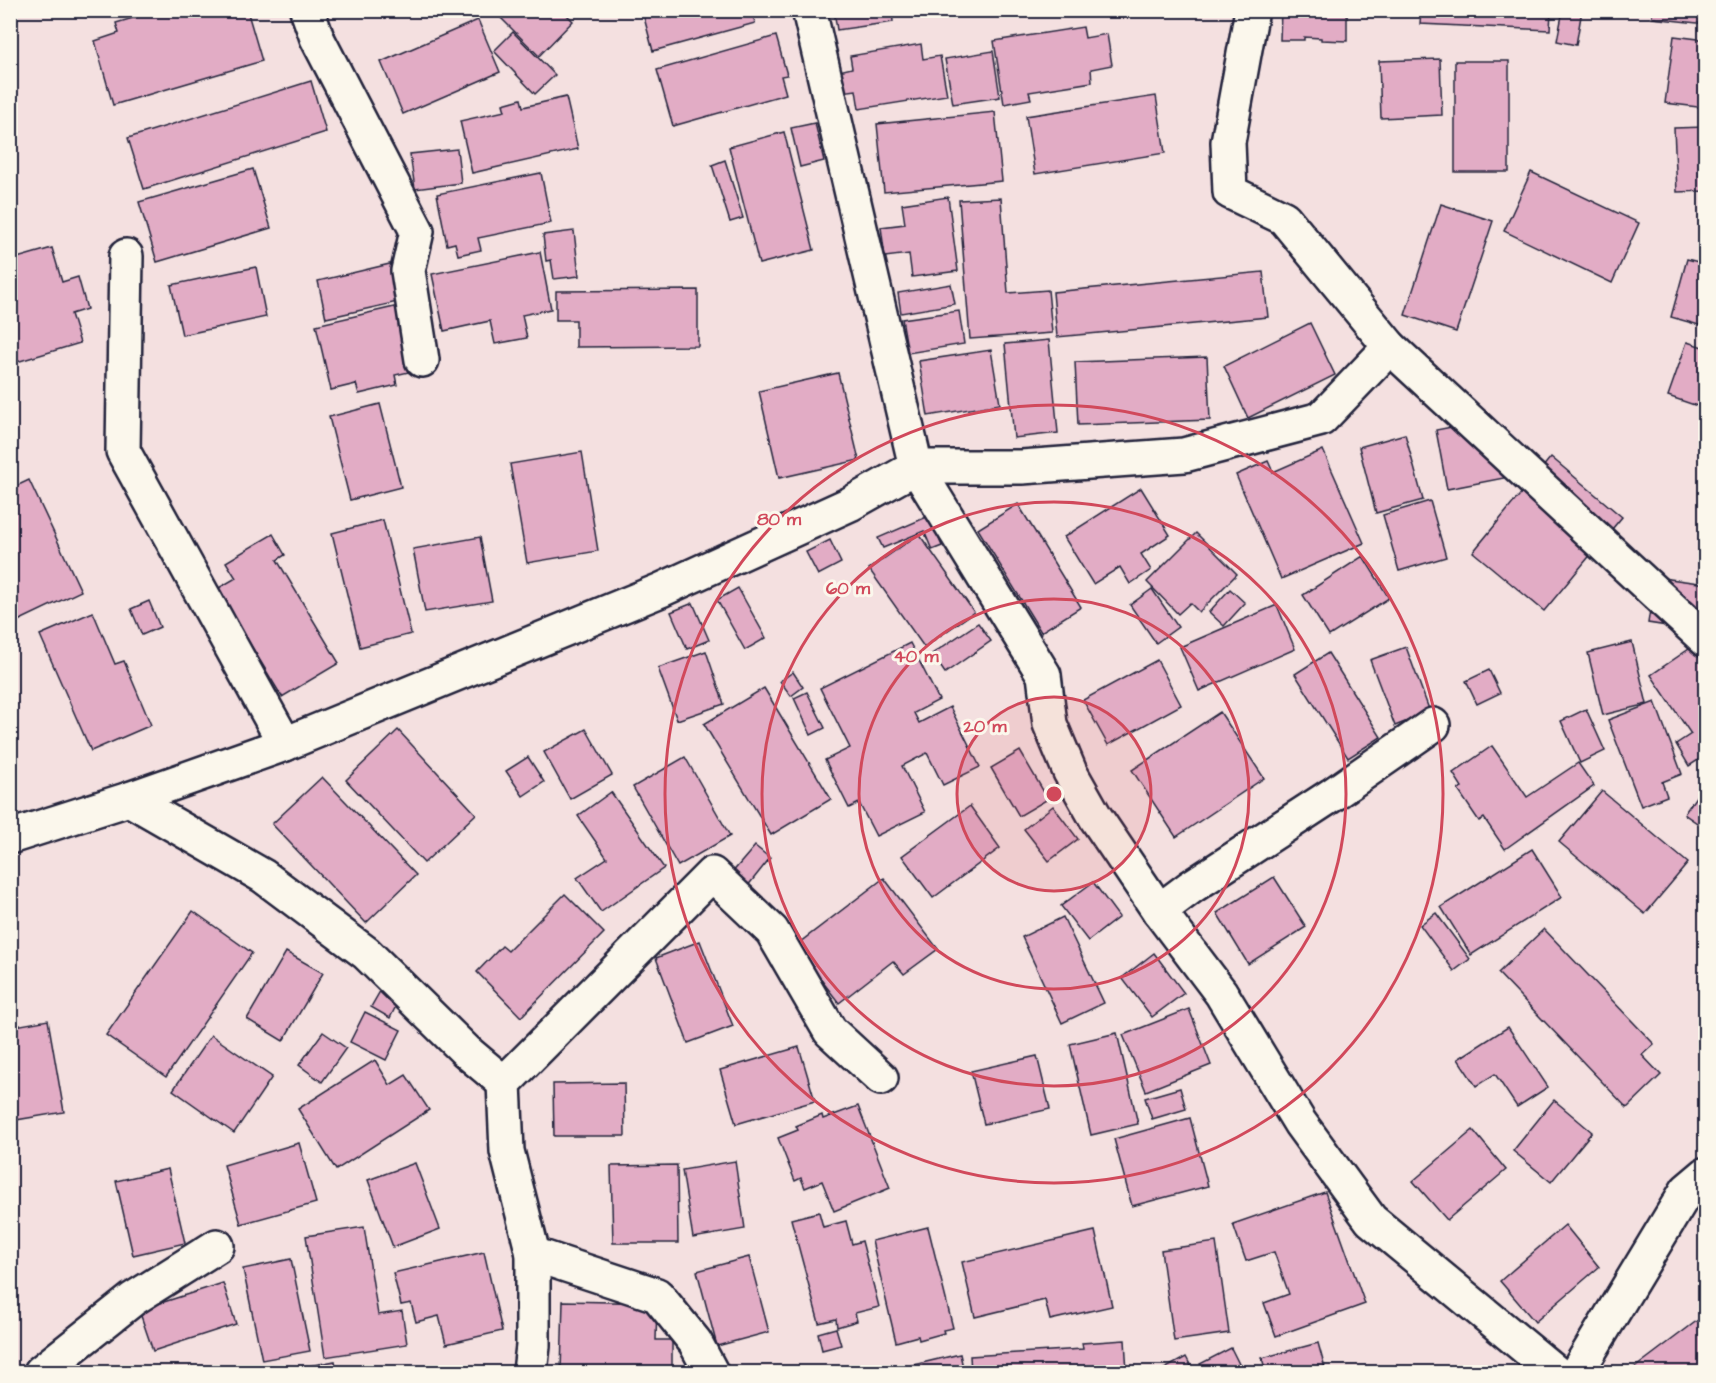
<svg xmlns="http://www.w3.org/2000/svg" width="1716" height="1383" font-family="'Architects Daughter',sans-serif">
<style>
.building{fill:#e2acc5;stroke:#22223b;stroke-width:1.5}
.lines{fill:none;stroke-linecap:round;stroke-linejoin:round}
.street-casing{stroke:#22223b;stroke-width:38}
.street{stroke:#fbf7ec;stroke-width:33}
.ring{fill:none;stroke:#d1495b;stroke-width:3}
.centre{fill:#d1495b;stroke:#fbf7ec;stroke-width:3}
.ring-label{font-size:18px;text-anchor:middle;font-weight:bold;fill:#d1495b;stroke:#fbf7ec;stroke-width:6;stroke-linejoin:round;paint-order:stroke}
</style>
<rect width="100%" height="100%" fill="#f4e0e0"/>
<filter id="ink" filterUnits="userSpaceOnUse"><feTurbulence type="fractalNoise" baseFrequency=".0167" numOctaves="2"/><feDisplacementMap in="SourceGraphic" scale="12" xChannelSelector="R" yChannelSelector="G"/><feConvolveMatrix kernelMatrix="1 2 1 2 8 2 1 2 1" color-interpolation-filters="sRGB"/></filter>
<g filter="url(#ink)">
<g class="building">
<polygon points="160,10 247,10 262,61 113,105 95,41 119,33 116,23"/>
<polygon points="493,10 562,10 573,21 539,56"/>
<polygon points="642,10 752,10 755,23 653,51"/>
<polygon points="834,10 892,10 893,22 837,30"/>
<polygon points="1281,10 1347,10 1347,41 1321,40 1321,38 1304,37 1304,40 1280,40"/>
<polygon points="1421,10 1551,10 1550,30 1420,24"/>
<polygon points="1563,10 1582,10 1576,45 1557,41"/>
<polygon points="1652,10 1706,10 1706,24 1652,18"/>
<polygon points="478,20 500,72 403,114 381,62"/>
<polygon points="1083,27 1085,38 1107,34 1112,65 1091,69 1092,82 1029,92 1031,99 1004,104 994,41"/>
<polygon points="513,32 555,75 535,94 494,51"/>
<polygon points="776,36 787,75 781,76 786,94 673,126 657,70"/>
<polygon points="1674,36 1706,40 1706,108 1665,103"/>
<polygon points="921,44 923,59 940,56 947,95 859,109 856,90 842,92 839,71 852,68 850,56"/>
<polygon points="993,51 1000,97 953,104 945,59"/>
<polygon points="1440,59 1442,115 1381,118 1379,61"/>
<rect x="1455" y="61" width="54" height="111"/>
<polygon points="311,81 326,132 144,189 128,138"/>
<polygon points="1156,96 1165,153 1035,174 1026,116"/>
<polygon points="566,97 578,149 472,173 460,121 505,111 503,104 521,99 523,107"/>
<polygon points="995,112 1002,181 884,192 877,124"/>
<polygon points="815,123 824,161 800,167 791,128"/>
<polygon points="1706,127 1706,191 1677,192 1674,128"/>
<polygon points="784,132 814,250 759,264 729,147"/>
<polygon points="457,149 461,183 415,189 410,154"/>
<polygon points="725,160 743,218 730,222 712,165"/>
<polygon points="253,169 271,228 157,262 139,202"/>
<polygon points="1531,172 1639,223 1612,283 1504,231"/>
<polygon points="541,173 551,223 478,238 481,250 458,255 455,243 447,245 437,194"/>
<polygon points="948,197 958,271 912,277 909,254 885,257 881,227 905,224 902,204"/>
<polygon points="1001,198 1008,293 1048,290 1052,333 970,339 959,200"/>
<polygon points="1441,204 1493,221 1456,332 1405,315"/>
<polygon points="574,231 579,276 554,279 551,260 546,261 543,235"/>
<polygon points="52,248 62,282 78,277 87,309 71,314 80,343 10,364 10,260"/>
<polygon points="540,252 551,309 522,315 527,338 495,344 490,321 444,331 432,274"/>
<polygon points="1687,259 1706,264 1706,327 1671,317"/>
<polygon points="394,263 402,301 326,318 318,281"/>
<polygon points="256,267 266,317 182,335 171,285"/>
<polygon points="1263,272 1268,317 1057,337 1053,292"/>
<polygon points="951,284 955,304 901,313 898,293"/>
<polygon points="698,290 698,346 576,347 576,320 556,320 556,291"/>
<polygon points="403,305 418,370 395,375 397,385 359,394 356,384 331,390 316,325"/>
<polygon points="959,311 964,344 908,353 902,319"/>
<polygon points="1310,323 1335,375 1248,418 1224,366"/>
<polygon points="1049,340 1058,433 1014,438 1005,344"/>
<polygon points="1687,342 1706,348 1706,409 1668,396"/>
<polygon points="991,350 1000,404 928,416 919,361"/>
<polygon points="1207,357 1210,420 1078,425 1075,362"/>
<polygon points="838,373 859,460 779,478 759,391"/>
<polygon points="380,404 401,487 350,500 329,417"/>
<polygon points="1493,419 1504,478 1447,489 1436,430"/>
<polygon points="1405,434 1423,500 1376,513 1359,447"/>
<polygon points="1323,450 1364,543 1281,579 1236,475 1268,461 1273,472"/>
<polygon points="582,452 598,551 527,563 510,464"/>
<polygon points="1551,457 1622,517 1544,611 1473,552"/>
<polygon points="29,480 81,591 18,621 10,606 10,489"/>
<polygon points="1141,488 1170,535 1141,554 1151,570 1130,584 1120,567 1093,584 1064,537"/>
<polygon points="1430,501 1446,557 1399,571 1383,515"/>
<polygon points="1018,504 1081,607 1041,632 978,529"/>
<polygon points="929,516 942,546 932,550 924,531 883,548 878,538"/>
<polygon points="383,520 411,634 360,647 332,533"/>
<polygon points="1196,533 1237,574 1199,612 1190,603 1178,614 1147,582"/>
<polygon points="273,534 285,555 277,560 339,663 282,697 217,589 236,578 226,562"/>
<polygon points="919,534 974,612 924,647 869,569"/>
<polygon points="480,537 492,601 425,612 413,549"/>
<polygon points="830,540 841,563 818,575 806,552"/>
<polygon points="1363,556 1389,598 1329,636 1303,595"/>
<polygon points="1655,577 1706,584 1706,632 1648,623"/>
<polygon points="738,588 766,638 745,650 717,600"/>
<polygon points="1152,589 1178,627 1156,643 1130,605"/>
<polygon points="1230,589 1245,603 1224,626 1209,612"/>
<polygon points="149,601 160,627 142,635 131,609"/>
<polygon points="693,603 709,640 687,649 671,612"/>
<polygon points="1277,605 1295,649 1199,691 1180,647"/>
<polygon points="93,612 115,664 124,661 151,725 91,751 40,635"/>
<polygon points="978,623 991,641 945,673 932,654"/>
<polygon points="1632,642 1647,704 1603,715 1588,653"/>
<polygon points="910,643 939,700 914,713 919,723 950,707 980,767 943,785 927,753 902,766 925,812 876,836 859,803 849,808 825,760 850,748 820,688"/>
<polygon points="1406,647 1430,712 1395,726 1370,660"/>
<polygon points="1692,647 1706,667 1706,755 1689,766 1676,744 1691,734 1651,675"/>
<polygon points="706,651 724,704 677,720 658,668"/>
<polygon points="1328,653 1381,737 1348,758 1295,674"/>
<polygon points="1157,660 1181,705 1108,745 1083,700"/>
<polygon points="1489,670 1500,693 1477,704 1466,681"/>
<polygon points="793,672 803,687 791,696 780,681"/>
<polygon points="764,688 831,799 771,835 704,724"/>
<polygon points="807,692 825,728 811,735 794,698"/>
<polygon points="1655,702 1682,774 1662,782 1667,796 1641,806 1608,720"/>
<polygon points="1586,709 1605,751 1580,763 1561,721"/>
<polygon points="1220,712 1264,778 1176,837 1132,770"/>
<polygon points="586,729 612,775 570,799 544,752"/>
<polygon points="398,730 476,814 424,863 346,780"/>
<polygon points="1492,746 1527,797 1578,763 1594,786 1505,849 1484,818 1479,821 1458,790 1462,787 1453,773"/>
<polygon points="1020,751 1048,799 1019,816 991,768"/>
<polygon points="528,757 544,782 523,796 506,771"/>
<polygon points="685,757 730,836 678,866 633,787"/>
<polygon points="322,777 416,875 366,923 272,824"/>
<polygon points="1706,782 1706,829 1684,814"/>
<polygon points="1602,791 1688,863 1645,914 1559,842"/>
<polygon points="611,792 664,868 601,912 577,878 607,858 578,816"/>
<polygon points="970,806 1000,848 933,898 902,856"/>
<polygon points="1053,806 1078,839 1049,861 1024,829"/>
<polygon points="755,846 770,858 747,887 731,874"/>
<polygon points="1532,849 1562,897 1471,955 1441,907"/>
<polygon points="1274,877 1306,927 1248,964 1217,913"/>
<polygon points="884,878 938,949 904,974 893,961 839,1003 795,946"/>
<polygon points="1093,882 1119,917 1088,941 1061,906"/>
<polygon points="565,894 604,933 521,1017 477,972 502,946 508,951"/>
<polygon points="193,911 252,953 166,1077 106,1035"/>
<polygon points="1436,913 1470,959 1454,971 1420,925"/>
<polygon points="1063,917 1104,1003 1062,1023 1022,937"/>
<polygon points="1544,929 1654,1044 1642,1055 1661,1075 1627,1108 1498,973"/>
<polygon points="700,941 733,1026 688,1043 656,958"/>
<polygon points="286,952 323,973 283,1041 247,1019"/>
<polygon points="1154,953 1184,993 1152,1017 1122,978"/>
<polygon points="383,986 401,996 390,1018 371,1007"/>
<polygon points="1189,1009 1211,1065 1146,1091 1123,1035"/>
<polygon points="365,1012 401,1030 386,1060 350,1042"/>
<polygon points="48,1020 64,1112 10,1121 10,1027"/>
<polygon points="1508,1027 1548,1087 1517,1107 1495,1074 1476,1086 1458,1059"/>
<polygon points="323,1032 346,1048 322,1082 299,1065"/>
<polygon points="1117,1033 1138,1124 1091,1135 1070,1044"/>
<polygon points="211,1035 272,1077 234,1133 173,1090"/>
<polygon points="799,1047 815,1101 736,1124 720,1070"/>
<polygon points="1037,1056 1050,1109 984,1124 971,1071"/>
<polygon points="375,1060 390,1085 406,1075 429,1110 336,1170 298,1109"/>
<polygon points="624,1083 625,1136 554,1136 553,1084"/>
<polygon points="1180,1088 1186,1109 1152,1119 1145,1098"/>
<polygon points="1554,1100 1592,1132 1551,1182 1513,1151"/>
<polygon points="858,1106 890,1188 834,1211 822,1181 805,1188 801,1178 795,1181 778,1138 798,1130 796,1126 822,1115 823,1119"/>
<polygon points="1190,1118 1208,1186 1132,1206 1114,1139"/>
<polygon points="1473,1130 1506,1170 1447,1220 1413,1181"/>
<polygon points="299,1143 316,1203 241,1224 224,1165"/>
<polygon points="735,1161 745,1229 693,1238 682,1170"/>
<polygon points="415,1163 440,1229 393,1247 368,1180"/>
<polygon points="677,1165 678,1243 613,1243 611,1166"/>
<polygon points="168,1169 185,1243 133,1255 116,1181"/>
<polygon points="1325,1192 1365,1304 1276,1336 1264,1303 1289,1294 1274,1252 1246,1261 1233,1224"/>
<polygon points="819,1212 823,1227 846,1221 852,1244 862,1241 879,1307 855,1313 857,1321 837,1327 836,1319 819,1323 791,1219"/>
<polygon points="1565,1225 1599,1267 1535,1322 1500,1281"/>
<polygon points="364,1227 378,1315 402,1311 407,1344 325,1357 306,1236"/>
<polygon points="928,1227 953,1328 943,1330 944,1333 919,1340 918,1336 896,1342 872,1241"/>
<polygon points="1095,1231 1112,1306 1050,1320 1045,1300 975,1317 962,1262"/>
<polygon points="1216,1242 1229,1333 1174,1341 1161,1250"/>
<polygon points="484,1252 502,1331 446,1344 439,1316 416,1322 411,1303 401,1305 393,1273"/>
<polygon points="749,1257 769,1332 717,1346 697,1271"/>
<polygon points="291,1259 310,1351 262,1360 243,1269"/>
<polygon points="223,1283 236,1324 153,1351 139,1310"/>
<polygon points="563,1301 657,1303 656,1340 672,1340 672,1372 561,1372"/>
<polygon points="1706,1314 1706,1369 1700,1372 1636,1372 1633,1369"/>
<polygon points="836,1328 841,1345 822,1350 818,1333"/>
<polygon points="1125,1340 1127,1372 971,1372 970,1356 1083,1349 1082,1343"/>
<polygon points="1318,1343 1326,1372 1266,1372 1262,1358"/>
<polygon points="1231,1348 1243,1372 1205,1372 1200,1364"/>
<polygon points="960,1354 964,1372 884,1372"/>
<polygon points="1186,1357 1194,1372 1159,1372"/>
<polygon points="335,1361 337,1372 288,1372 288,1370"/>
</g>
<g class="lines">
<g class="street-casing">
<g id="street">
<polyline points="307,10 317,38 417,231 408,271 422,360"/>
<polyline points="809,10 916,467 1044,675 1050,724 1070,772 1096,818 1159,911 1221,993 1300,1123 1371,1220 1555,1372"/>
<polyline points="126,256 123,451 285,744"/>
<polyline points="1390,347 1706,640"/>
<polyline points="129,799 263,876 366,953 466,1051 504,1083"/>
<polyline points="10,837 129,799 285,744 661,590 850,504 916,467 1022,467 1184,455 1321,419 1390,347 1284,218 1230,192 1228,142 1252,10"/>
<polyline points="1159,911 1191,887 1332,795 1433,725"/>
<polyline points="533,1254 657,1295 695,1342 711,1372"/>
<polyline points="41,1372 133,1299 217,1246"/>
<polyline points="530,1372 533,1346 533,1254 507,1151 504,1083 712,874 772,931 830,1031 881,1078"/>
<polyline points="1577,1372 1687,1190 1706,1174"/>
</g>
</g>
<use href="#street" class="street"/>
</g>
</g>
<circle cx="1054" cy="794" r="97" fill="#d1495b" fill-opacity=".12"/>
<g class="ring">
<circle cx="1054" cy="794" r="97"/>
<circle cx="1054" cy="794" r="195"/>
<circle cx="1054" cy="794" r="292"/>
<circle cx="1054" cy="794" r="389"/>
</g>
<circle cx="1054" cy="794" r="9" class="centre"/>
<g class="ring-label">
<text x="779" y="525">80 m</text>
<text x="848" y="594">60 m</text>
<text x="916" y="662">40 m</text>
<text x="985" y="732">20 m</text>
</g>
<rect width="1716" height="1383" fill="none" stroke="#fbf7ec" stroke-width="36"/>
<rect x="18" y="18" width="1680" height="1347" fill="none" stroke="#22223b" stroke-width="2" filter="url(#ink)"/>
</svg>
